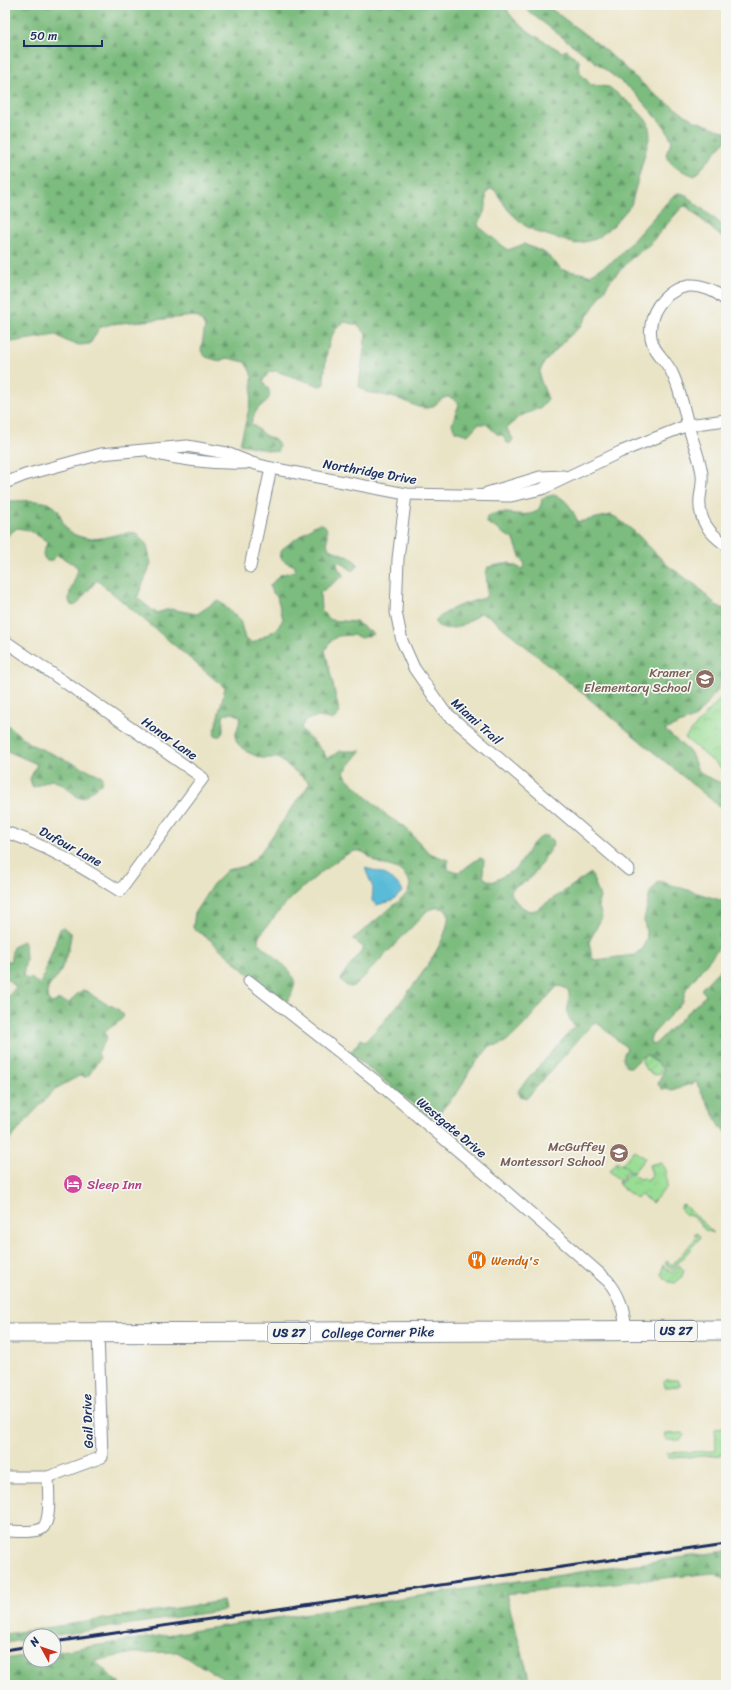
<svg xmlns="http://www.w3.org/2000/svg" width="731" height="1690" font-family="Sriracha,sans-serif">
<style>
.grass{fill:url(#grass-tufts);stroke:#5a8679}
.forest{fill:url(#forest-firs);stroke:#4b766e}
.park{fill:url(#park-crowns);stroke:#5a8679}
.garden{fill:url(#garden-furrows);stroke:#5a8679}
.pitch{fill:#9add94;stroke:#5a8679}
.water{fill:#5abbd8;stroke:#3a759b}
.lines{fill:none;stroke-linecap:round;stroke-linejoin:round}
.street-casing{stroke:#828a92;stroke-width:13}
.highway-casing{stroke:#828a92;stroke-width:21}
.street{stroke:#fff;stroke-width:11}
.highway{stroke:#fff;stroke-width:19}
.rail{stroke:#1b2f5e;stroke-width:3}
.labels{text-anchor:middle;stroke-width:3.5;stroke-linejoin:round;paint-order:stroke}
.shield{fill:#f6f6f2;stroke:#5d6b8a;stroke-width:1}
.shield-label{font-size:12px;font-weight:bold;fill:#1b2f5e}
.street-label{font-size:13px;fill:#1b2f5e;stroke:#f6f6f2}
.education-label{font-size:13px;fill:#785e54;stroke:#f6f6f2;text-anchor:end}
.hotel-label{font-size:13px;fill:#b23c85;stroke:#f6f6f2;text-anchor:start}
.food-label{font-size:13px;fill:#c56008;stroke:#f6f6f2;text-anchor:start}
</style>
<defs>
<pattern id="grass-tufts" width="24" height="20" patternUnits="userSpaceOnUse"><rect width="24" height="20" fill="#9add94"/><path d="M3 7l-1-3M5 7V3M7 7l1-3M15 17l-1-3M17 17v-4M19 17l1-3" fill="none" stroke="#84be82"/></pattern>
<pattern id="forest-firs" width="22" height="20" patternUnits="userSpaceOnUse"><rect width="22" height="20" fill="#7bbc7e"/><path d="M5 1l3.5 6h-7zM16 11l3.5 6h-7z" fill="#64996a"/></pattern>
<pattern id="park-crowns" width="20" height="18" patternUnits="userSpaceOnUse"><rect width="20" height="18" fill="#9add94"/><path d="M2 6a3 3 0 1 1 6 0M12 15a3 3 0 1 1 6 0" fill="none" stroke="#84be82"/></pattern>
<pattern id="garden-furrows" width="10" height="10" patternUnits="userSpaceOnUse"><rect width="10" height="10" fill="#9add94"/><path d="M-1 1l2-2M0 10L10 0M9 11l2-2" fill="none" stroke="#84be82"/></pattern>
</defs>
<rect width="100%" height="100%" fill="#f6f6f2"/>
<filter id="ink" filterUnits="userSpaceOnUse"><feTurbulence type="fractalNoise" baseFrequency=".025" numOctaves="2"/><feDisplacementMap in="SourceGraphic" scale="8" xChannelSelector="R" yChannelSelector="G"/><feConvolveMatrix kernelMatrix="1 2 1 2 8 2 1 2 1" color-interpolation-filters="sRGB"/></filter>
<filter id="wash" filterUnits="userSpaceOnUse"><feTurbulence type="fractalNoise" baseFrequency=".012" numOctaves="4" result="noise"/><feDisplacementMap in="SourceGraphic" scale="16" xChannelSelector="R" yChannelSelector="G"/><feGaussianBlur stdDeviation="0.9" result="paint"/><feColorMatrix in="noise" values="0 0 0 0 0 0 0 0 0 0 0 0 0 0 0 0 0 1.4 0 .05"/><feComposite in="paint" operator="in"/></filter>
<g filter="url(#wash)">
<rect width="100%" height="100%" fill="#eae4c6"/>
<g class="grass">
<polygon points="666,1380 677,1380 681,1386 664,1387 663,1383"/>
<polygon points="725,1428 726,1448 721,1455 669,1458 666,1453 716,1451 715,1429"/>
<polygon points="683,1433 684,1435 681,1440 667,1440 665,1438 666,1434"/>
</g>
<g class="forest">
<path d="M 5,5 L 508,5 L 506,6 C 510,24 547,42 562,52 L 567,50 L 579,61 L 580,73 L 591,85 L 609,87 L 632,105 L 648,122 L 650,135 L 631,205 L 614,225 L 596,239 L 576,244 L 537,232 L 524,225 L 508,210 L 494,189 L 489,189 L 486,194 L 486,207 L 478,226 L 508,250 L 524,244 L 545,253 L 563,270 L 590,275 L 615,260 L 672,197 L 678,193 L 684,194 L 726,228 L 726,241 L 686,206 L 682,207 L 649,245 L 632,258 L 610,281 L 581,326 L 564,341 L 544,363 L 540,371 L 540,379 L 548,399 L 540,408 L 518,417 L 507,429 L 513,439 L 510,444 L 506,442 L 504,436 L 497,434 L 486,424 L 478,424 L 468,435 L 455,431 L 452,424 L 459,404 C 442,386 440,409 425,408 C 415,408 408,401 399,399 C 389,396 377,394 366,392 L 359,386 L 366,334 L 358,325 L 345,322 C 326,330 325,365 324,384 L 320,386 L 276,371 L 269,372 L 263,380 C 264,385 268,387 269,391 C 272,401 262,403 258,409 C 254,413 253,418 251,423 L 264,435 L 277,441 L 279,446 L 277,452 L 240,444 C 244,427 254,397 252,379 C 252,373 248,368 245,362 L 228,358 L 219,361 L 206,357 L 203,354 L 201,350 L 205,327 L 200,319 L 195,316 L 111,324 L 99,328 L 90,344 L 80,345 L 68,342 L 56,335 L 5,343 Z"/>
<path d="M 520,5 L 546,5 L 603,48 L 654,94 L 693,120 L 726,132 L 726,140 L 695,176 C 682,171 671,168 666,154 L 672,141 L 665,127 L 632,90 Z"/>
<path d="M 553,495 C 567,497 573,511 578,522 L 611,515 L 617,518 L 636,533 L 667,565 L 697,586 L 716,605 L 726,610 L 726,666 L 717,691 L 696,717 L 665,730 L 691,753 L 697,769 L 705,776 L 726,785 L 726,812 L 489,616 L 480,613 C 469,622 451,635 437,625 L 435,622 C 446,608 469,602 485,598 C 491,588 483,577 488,567 L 509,563 L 522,569 L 525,564 L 521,559 L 514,540 L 486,522 L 487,517 C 503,504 540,529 542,498 Z"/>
<path d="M 10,501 C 23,501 46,498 56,508 C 64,516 59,529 78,536 C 102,544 114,531 136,533 L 147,545 L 151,564 L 137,598 L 156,613 L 170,609 L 197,614 L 218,600 L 240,620 L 245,639 L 253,643 L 277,629 L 283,619 L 277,597 L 271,591 L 270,585 L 280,575 L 295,571 L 295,566 L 284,561 L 280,557 L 282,549 L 315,525 C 333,519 324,540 329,549 L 352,558 L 359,565 L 352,571 L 340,561 L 337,563 L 338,568 L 344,575 L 320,593 L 321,610 L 331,620 L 356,622 L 374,634 L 362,638 L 352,635 L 338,636 L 332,640 L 325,650 L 339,711 L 338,715 L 333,720 C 321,717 306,714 301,728 C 310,742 321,744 327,759 L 340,751 L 361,751 L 344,772 L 347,778 L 387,816 L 405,827 L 429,853 L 448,860 L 448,870 L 460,872 L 476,860 L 481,858 L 484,860 L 483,873 L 484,878 L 492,882 C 499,878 509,874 515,869 C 527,859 530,836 548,836 L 552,840 L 553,845 C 545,856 538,870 529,879 C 523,885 515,884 511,891 C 512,900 521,907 529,911 L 536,910 L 591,873 L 600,897 L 598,904 L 602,917 L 589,942 L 592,958 L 596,960 L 634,955 L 642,949 L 647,938 L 644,920 L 650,892 L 659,881 L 726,902 L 726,939 L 686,989 L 683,1001 L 652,1035 L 650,1040 L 651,1043 L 655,1044 L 706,995 L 701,989 L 726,963 L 726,1133 L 721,1128 L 696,1082 L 672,1090 L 662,1089 L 658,1084 L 664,1070 L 659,1064 L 647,1055 L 643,1056 L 632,1067 L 627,1067 C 621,1060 623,1055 627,1048 L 596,1022 L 592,1024 L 527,1098 L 520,1096 L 518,1092 L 520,1088 L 575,1026 C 560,1009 573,1007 568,990 L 563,987 L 558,986 C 544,997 510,1052 491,1045 L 470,1070 L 460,1089 L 433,1120 L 350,1053 L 361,1039 L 365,1042 C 388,1017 453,946 448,912 C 441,906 437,907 428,910 L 358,983 L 351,987 L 345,985 L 341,981 L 343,975 L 364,948 L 353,939 L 404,897 L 409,890 L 410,883 C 400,866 396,869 379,863 C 370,861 366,849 355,851 C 341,853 291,897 281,909 C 273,918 265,928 258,938 L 260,944 L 290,971 L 295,983 L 291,996 L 284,1005 L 209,939 L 193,928 L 195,912 L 213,884 L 227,870 L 246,866 L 258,856 L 310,783 L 278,758 L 261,758 L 247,752 L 238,744 L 235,737 L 241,717 C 234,713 230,711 223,716 L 223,732 L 220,736 L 216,736 L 214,733 L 225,688 L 97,580 L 76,605 L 72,606 C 63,598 77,580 78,568 L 72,563 L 57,555 L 51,561 L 47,561 C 40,555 44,549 48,542 L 29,530 L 17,528 L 5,538 L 5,504 Z"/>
<polygon points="5,723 30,744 102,776 102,783 84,797 79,798 62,784 51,780 34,787 32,786 30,779 37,764 5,750"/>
<path d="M 63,927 L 71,934 C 71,944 62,971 56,979 C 53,983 49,984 48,989 C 46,995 47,1000 52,1003 L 59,1000 L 69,1003 L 76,995 L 83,990 C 91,992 93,997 100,1000 C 109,1006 118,1006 124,1016 C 118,1025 111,1025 105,1033 L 107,1038 L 98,1053 L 100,1058 L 89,1075 L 86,1077 L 79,1076 L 55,1089 L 30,1116 L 5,1146 L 5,1000 L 16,987 L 5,977 L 5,959 L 10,962 L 13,947 L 22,941 L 25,943 L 26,959 L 23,976 L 27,979 L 31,978 L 40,985 L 60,929 Z"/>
<polygon points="726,1551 726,1580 714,1573 506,1594 531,1685 234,1685 177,1652 133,1653 95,1661 121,1685 5,1685 5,1659 30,1655 30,1660 54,1660 54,1652 498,1584"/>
<polygon points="223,1601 225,1610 52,1636 30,1636 30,1639 5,1643 5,1634"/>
</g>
<g class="park">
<polygon points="726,692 726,772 685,738"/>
<polygon points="617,1161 629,1170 618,1184 619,1180 609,1171"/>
<polygon points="661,1162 666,1172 667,1187 652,1203 641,1195 637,1199 619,1185 630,1172 639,1179 643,1178 648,1181 652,1175 649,1165"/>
</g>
<g class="garden">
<path d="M 647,1055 L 664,1070 L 659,1074 L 654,1075 C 646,1070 640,1065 643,1056 Z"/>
<polygon points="682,1205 685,1206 714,1233 705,1230 697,1220 691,1216 686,1215 680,1209"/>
<polygon points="696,1233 700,1236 699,1239 672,1270 665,1263 667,1261 672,1265 697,1237 694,1234"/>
<polygon points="663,1265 672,1273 679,1265 684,1271 681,1278 675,1283 669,1282 661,1275"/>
</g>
<polygon class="pitch" points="634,1150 645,1158 633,1173 622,1164"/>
<path class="water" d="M 365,868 C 382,872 393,876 403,891 L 392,901 L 376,905 L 372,901 L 373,888 Z"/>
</g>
<g filter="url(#ink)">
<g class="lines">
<g class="street-casing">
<g id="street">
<path d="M 726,301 C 717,291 701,285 688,286 C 669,289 653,306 651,325 C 647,350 665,356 673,375 C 680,390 684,409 688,425 C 692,440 700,458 702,474 C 703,482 701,490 700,498 C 698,520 709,533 726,545"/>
<path d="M 152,453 C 184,461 214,464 246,463"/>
<polyline points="5,483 25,475 101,454 187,446 227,453 252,463 271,468 406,494 511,496 542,489 620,452 688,425 726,420"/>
<polyline points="487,493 540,477 563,476"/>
<polyline points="406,494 398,559 396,612 402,641 414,668 444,711 629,870"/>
<polyline points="250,567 271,468"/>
<path d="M 5,641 L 203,778 L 120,891 C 83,868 47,845 5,832"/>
<path d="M 249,981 L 376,1081 L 502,1188 L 608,1281 C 621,1297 624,1311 626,1331"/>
<polyline points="5,1477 48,1477 102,1457 98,1332"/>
<path d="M 5,1531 C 15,1531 29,1533 39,1530 C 53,1526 48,1490 48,1477"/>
</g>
</g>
<g class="highway-casing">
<path id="highway" d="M 5,1333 C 245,1331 486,1333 726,1330"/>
</g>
<use href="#street" class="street"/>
<use href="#highway" class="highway"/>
<g class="rail">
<polyline points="54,1642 726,1543"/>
<polyline points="5,1650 30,1646"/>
</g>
</g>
</g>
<defs>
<g id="school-disc" transform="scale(1)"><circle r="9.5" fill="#8d6e63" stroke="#f6f6f2"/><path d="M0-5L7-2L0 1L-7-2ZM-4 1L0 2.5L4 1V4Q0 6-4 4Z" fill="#fff"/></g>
<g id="hotel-disc" transform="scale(1)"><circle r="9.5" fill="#d1479c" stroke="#f6f6f2"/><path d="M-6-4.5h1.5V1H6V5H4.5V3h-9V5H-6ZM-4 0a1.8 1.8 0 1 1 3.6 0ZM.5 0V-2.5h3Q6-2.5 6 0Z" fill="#fff"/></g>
<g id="restaurant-disc" transform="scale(1)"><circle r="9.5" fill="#e8710a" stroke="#f6f6f2"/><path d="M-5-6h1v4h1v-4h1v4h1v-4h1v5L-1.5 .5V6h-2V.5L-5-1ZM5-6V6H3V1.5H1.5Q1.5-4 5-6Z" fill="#fff"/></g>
</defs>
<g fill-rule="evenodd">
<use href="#school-disc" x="705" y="679"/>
<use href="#school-disc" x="619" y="1153"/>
<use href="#hotel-disc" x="73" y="1184"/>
<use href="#restaurant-disc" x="477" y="1260"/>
</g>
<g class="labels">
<g class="shield">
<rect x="655" y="1321" width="42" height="20" rx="3"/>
<rect x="268" y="1323" width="42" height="20" rx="3"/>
</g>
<g class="shield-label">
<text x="676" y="1335">US 27</text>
<text x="289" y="1337">US 27</text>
</g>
<g class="street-label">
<text transform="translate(370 471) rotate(10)" y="5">Northridge Drive</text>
<text transform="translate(477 721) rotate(42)" y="5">Miami Trail</text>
<text transform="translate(170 738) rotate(35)" y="5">Honor Lane</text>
<text transform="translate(71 846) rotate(29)" y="5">Dufour Lane</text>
<text transform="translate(452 1127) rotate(40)" y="5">Westgate Drive</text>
<text transform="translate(378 1332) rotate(-1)" y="5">College Corner Pike</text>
<text transform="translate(87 1421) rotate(-92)" y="5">Gail Drive</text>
</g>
<g class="education-label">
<text x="691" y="677">Kramer<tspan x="691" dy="15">Elementary School</tspan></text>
<text x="605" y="1151">McGuffey<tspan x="605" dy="15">Montessori School</tspan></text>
</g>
<g class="hotel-label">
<text x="87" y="1189">Sleep Inn</text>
</g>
<g class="food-label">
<text x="491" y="1265">Wendy's</text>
</g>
</g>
<rect width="731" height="1690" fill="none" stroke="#f6f6f2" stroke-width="20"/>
<g transform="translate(42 1648) rotate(310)"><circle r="19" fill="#f6f6f2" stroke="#9ea6b7"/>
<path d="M0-3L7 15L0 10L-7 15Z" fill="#c8321e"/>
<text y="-6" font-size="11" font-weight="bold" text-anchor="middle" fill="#1b2f5e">N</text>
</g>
<path d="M24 40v6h78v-6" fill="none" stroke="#1b2f5e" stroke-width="2"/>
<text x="30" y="40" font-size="12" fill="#1b2f5e" stroke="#f6f6f2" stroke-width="3" paint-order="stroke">50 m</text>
</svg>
